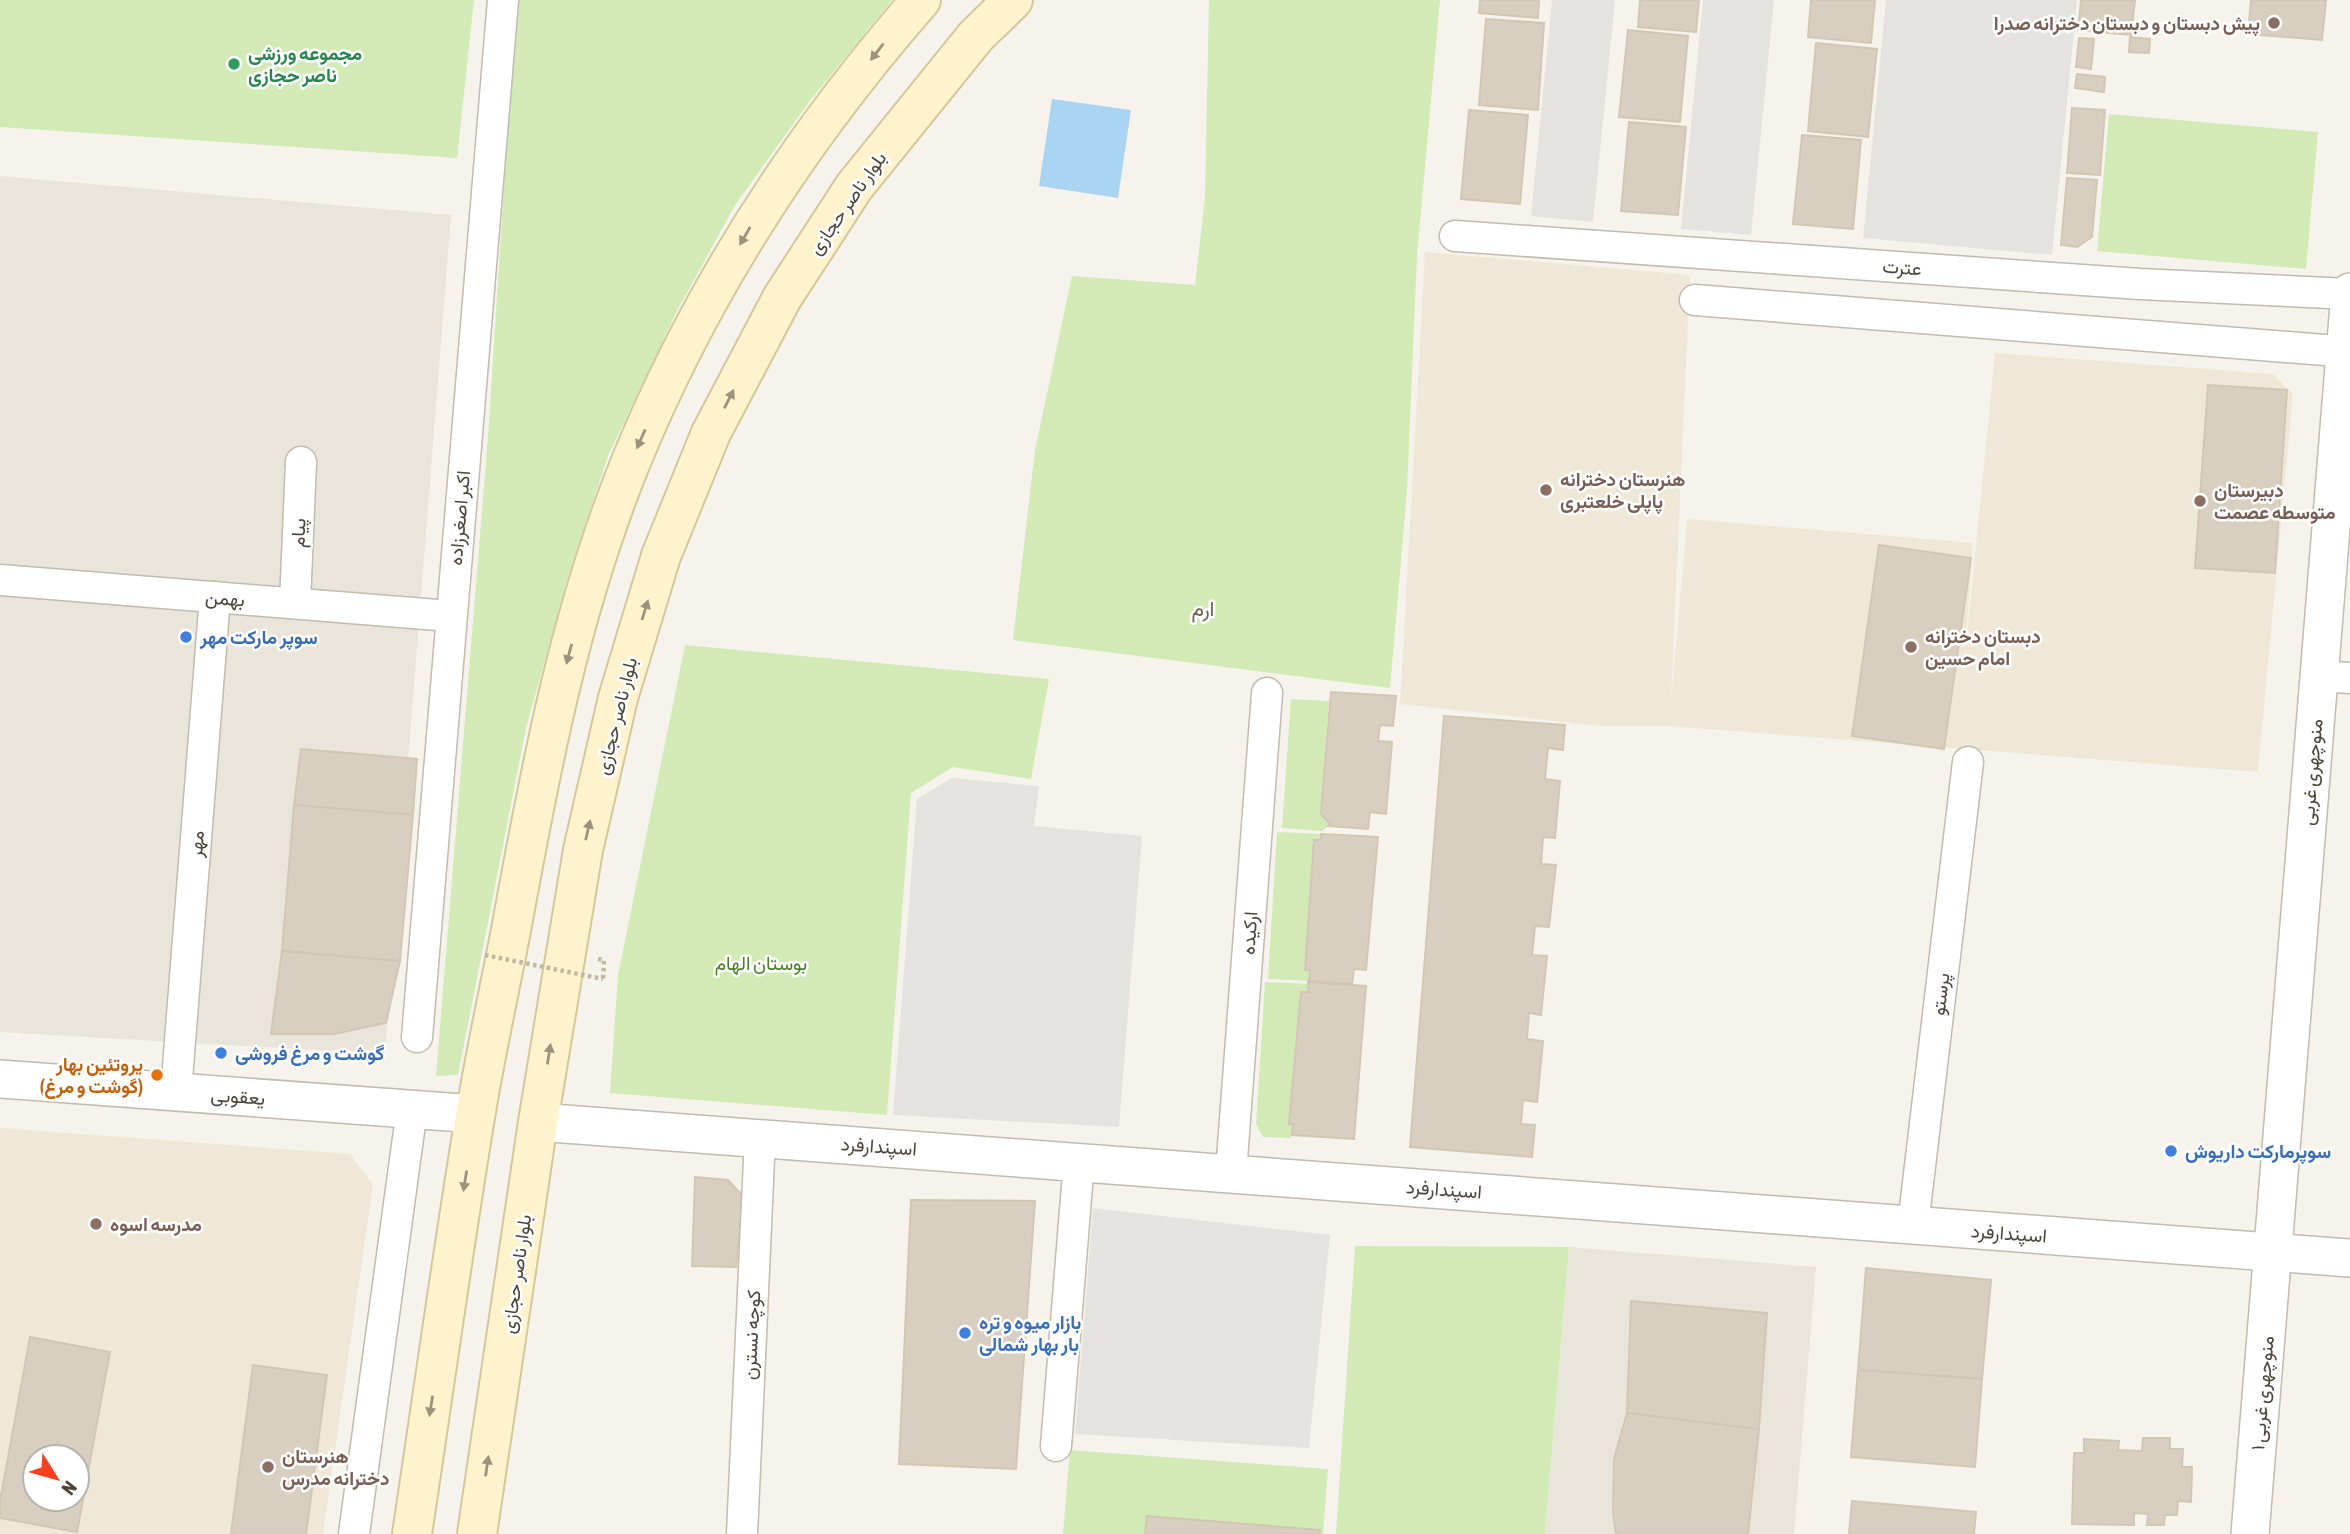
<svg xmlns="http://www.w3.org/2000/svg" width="2350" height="1534" font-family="'Asap Condensed',Vazirmatn,sans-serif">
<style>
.residential{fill:#eae5da}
.education{fill:#efe8d6;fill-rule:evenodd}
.green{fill:#d2eab5}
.parking{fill:#e5e3e0}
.water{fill:#a9d4f2}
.building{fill:#d8cfc1;stroke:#d3c7b4;stroke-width:2;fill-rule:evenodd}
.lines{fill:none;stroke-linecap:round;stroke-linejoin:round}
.minor-casing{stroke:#c2bbae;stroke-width:33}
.tertiary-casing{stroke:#c2bbae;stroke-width:40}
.secondary-casing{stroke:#d6c79b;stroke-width:42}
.path{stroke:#c4b79f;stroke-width:4.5;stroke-dasharray:3.5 3.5;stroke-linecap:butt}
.minor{stroke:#fff;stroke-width:30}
.tertiary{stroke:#fff;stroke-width:37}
.secondary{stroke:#fff3cd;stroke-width:38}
.path-bridge{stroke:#c4b79f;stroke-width:4.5;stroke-dasharray:3.5 3.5;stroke-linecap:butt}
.oneway{fill:#9c937c}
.education-dot{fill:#8d6e63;stroke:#fff;stroke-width:2.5}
.leisure-dot{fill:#2e9e5b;stroke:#fff;stroke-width:2.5}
.shop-dot{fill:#3f7fe0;stroke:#fff;stroke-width:2.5}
.food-dot{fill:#e8710a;stroke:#fff;stroke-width:2.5}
.labels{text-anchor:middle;stroke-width:5;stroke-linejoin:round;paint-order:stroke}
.education-label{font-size:19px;font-weight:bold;fill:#785e54;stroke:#fff;text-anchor:start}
.leisure-label{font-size:19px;font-weight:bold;fill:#27864d;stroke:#fff;text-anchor:start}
.street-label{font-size:19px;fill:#4b4439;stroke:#fff}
.shop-label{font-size:19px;font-weight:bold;fill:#366cbe;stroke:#fff;text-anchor:start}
.park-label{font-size:19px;fill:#4a7f2a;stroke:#fff}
.food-label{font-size:19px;font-weight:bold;fill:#c56008;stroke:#fff;text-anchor:end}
.neighbourhood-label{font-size:21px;fill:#6e6250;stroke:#fff}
</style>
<rect width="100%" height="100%" fill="#f6f3ec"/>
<g class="residential">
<polygon points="0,176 451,215 385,1054 0,1032"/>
<polygon points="1569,1247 1816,1267 1794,1534 1545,1534"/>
</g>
<g class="education">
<polygon points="1425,252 1690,275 1671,701 1687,519 1973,543 1963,676 1995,353 2273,374 2293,394 2258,772 1669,726 1600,726 1400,704"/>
<path d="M 0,1128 L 350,1154 L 373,1185 L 323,1534 L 0,1534 ZM 35,1457 L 77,1457 L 77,1499 L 35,1499 Z"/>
</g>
<g class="green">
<polygon points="0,0 474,0 457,158 0,127"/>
<polygon points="516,0 892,0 809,102 735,205 678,309 608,456 569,573 526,728 458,1075 436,1076 488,437"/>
<polygon points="1209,0 1440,0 1417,256 1407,491 1390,688 1013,640 1035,450 1072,276 1195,285 1205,198"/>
<polygon points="2109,114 2318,132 2306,269 2097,251"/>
<polygon points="685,645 1049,679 1031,779 953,767 911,793 887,1115 610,1093 618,975"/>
<polygon points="1291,699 1329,701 1321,814 1330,824 1322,831 1282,828"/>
<polygon points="1277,832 1321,834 1321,840 1314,840 1305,969 1310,970 1309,981 1268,979"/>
<polygon points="1265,982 1309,984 1309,992 1301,992 1292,1135 1290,1138 1263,1137 1256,1124"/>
<polygon points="1355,1246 1569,1247 1545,1534 1336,1534"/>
<polygon points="1070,1450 1328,1469 1323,1534 1063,1534"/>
</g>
<g class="parking">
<polygon points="1552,0 1615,0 1593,222 1531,216"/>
<polygon points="1703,0 1774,0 1751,235 1681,229"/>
<polygon points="1886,0 2077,0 2052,255 1863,238"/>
<polygon points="952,778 1039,786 1034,826 1142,836 1119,1127 893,1115 917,799"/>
<polygon points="1093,1208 1330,1235 1309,1448 1075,1434"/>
</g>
<polygon class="water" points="1052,99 1131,110 1118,198 1039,186"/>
<g class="building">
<polygon points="1480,0 1539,0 1538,18 1479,13"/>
<polygon points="1640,0 1699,0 1696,32 1638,27"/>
<polygon points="1811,0 1875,0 1871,43 1808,37"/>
<polygon points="2081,0 2135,0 2131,35 2078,30"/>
<polygon points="2251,0 2326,0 2322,40 2248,34"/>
<polygon points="1486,19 1544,23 1538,110 1479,105"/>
<polygon points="1628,30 1688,36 1680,122 1619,117"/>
<polygon points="2130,37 2150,39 2149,53 2129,52"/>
<polygon points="2079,38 2094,39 2091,69 2076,67"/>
<polygon points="1816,43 1877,49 1868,137 1808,131"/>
<polygon points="2077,74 2105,77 2104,92 2075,88"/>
<polygon points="2072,108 2105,110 2100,175 2067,173"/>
<polygon points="1469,110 1528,115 1520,204 1461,199"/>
<polygon points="1629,122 1686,127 1678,215 1621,211"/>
<polygon points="1802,135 1861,140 1853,229 1793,224"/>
<polygon points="2067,178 2097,180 2092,237 2077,247 2061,245"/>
<polygon points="2208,385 2287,390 2275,573 2195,568"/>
<polygon points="1879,545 1971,558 1944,749 1852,736"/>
<polygon points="1331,692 1396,696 1393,726 1380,725 1378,741 1392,742 1386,814 1370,812 1368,829 1328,826 1330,824 1321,814"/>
<polygon points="1444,716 1565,725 1563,750 1548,748 1545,779 1560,781 1555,838 1543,837 1541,864 1556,865 1549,927 1535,926 1532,955 1547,956 1541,1015 1529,1013 1527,1039 1543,1041 1537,1102 1523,1100 1521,1124 1535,1125 1532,1157 1410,1147"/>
<polygon points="301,749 417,759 413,815 294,805"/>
<polygon points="294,805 413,815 400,961 282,951"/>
<polygon points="1321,834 1378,837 1366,970 1354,969 1352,984 1309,981 1310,970 1305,970 1314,840 1321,840"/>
<polygon points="282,951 400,961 386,1023 334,1034 271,1034"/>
<polygon points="1308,982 1366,986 1354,1139 1292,1135 1293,1124 1289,1124 1301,992 1309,992"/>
<polygon points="695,1177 728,1180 743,1196 736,1267 692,1266"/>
<polygon points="911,1200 1035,1201 1016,1469 899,1464"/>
<polygon points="1866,1268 1991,1280 1982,1379 1858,1370"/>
<polygon points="1631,1301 1767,1313 1759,1429 1627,1413"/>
<path d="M 30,1337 L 110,1352 L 77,1532 L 0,1518 L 0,1501 ZM 35,1457 L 77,1457 L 77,1499 L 35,1499 Z"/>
<polygon points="253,1365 327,1375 306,1534 231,1534"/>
<polygon points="1858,1370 1982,1379 1975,1467 1851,1457"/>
<polygon points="1627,1413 1759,1429 1748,1534 1616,1534 1613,1512 1614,1459"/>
<polygon points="2143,1438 2170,1438 2170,1449 2183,1449 2182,1467 2192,1467 2191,1502 2178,1501 2177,1515 2165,1515 2164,1525 2147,1525 2148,1514 2134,1513 2134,1525 2072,1524 2074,1453 2084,1453 2084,1439 2119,1441 2118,1450 2142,1451"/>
<polygon points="1852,1501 1976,1512 1974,1534 1849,1534"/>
<polygon points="1147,1516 1320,1530 1320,1534 1145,1534"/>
</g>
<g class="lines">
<g class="minor-casing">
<g id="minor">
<polyline points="1455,236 2140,284 2350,294"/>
<polyline points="1695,300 2350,352"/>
<polyline points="0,580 450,616"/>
<polyline points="295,603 301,462"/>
<polyline points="2319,676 2350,678"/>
<polyline points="417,1037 503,0"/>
<polyline points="176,1092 215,597"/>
<polyline points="1231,1173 1267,693"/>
<polyline points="1913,1225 1968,762"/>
<polyline points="1056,1446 1079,1161"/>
<polyline points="354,1534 412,1109"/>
<polyline points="742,1534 760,1137"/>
</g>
</g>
<g class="tertiary-casing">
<g id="tertiary">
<polyline points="0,1079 476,1114"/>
<polyline points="538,1122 2350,1258"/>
<polyline points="2250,1534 2350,292"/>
</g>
</g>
<g class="secondary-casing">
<g id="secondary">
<path d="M 412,1534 C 433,1395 452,1256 475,1117 C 485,1055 499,993 511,930 C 540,771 570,610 632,459 C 702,289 800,138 921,0"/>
<polyline points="477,1534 538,1122 583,850 618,698 661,556 711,433 782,298 854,187 976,36 1013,0"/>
</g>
</g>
<polyline class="path" points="598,959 604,960 603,979"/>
<use href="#minor" class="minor"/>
<use href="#tertiary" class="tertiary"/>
<use href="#secondary" class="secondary"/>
<polyline class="path-bridge" points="485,955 603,979"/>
</g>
<defs><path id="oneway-solid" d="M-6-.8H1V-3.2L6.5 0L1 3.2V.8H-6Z" transform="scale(1.75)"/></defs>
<g class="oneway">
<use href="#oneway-solid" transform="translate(877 52) rotate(128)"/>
<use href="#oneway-solid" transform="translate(745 236) rotate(120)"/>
<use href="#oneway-solid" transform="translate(729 399) rotate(-63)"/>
<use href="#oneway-solid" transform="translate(641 439) rotate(114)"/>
<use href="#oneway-solid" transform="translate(645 610) rotate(-73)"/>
<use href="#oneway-solid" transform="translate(569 654) rotate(105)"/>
<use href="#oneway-solid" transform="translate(588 830) rotate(-77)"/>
<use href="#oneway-solid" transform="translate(549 1054) rotate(-81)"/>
<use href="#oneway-solid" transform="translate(465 1181) rotate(99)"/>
<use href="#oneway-solid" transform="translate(431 1406) rotate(99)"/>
<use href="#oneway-solid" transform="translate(487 1466) rotate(-82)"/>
</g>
<g class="education-dot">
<circle cx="2274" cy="23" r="7"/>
<circle cx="1546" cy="490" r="7"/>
<circle cx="2200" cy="501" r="7"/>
<circle cx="1911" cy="647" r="7"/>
<circle cx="96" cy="1224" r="7"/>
<circle cx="268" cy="1467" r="7"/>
</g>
<circle class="leisure-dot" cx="234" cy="64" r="7"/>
<g class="shop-dot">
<circle cx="186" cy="637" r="7"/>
<circle cx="221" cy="1053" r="7"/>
<circle cx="2171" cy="1151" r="7"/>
<circle cx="965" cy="1333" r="7"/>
</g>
<circle class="food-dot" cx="157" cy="1075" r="7"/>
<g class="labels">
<g class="education-label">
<text x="2260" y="30" text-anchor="end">پیش دبستان و دبستان دخترانه صدرا</text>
<text x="1560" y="486">هنرستان دخترانه<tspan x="1560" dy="22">پاپلی خلعتبری</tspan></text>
<text x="2214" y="497">دبیرستان<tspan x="2214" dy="22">متوسطه عصمت</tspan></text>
<text x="1925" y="643">دبستان دخترانه<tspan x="1925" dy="22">امام حسین</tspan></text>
<text x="110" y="1231">مدرسه اسوه</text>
<text x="282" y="1463">هنرستان<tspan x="282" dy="22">دخترانه مدرس</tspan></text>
</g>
<g class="leisure-label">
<text x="248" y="60">مجموعه ورزشی<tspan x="248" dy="22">ناصر حجازی</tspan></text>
</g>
<g class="street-label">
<text transform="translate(847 203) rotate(-55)" y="7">بلوار ناصر حجازی</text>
<text transform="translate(1902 267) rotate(4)" y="7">عترت</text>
<text transform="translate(459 518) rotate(-85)" y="7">اکبر اصغرزاده</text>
<text transform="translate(298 533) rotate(-88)" y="7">پیام</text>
<text transform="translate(225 598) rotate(4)" y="7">بهمن</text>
<text transform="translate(616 716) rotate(-76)" y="7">بلوار ناصر حجازی</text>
<text transform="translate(2311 772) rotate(-85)" y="7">منوچهری غربی</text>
<text transform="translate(196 844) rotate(-86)" y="7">مهر</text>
<text transform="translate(1249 933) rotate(-86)" y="7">ارکیده</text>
<text transform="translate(1940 994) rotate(-83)" y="7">پرستو</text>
<text transform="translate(238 1096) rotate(4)" y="7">یعقوبی</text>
<text transform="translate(879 1146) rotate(4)" y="7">اسپندارفرد</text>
<text transform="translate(1444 1189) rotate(4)" y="7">اسپندارفرد</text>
<text transform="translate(2009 1233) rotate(4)" y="7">اسپندارفرد</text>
<text transform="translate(516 1274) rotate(-82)" y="7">بلوار ناصر حجازی</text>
<text transform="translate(751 1335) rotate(-87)" y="7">کوچه نسترن</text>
<text transform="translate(2262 1393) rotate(-85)" y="7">منوچهری غربی ۱</text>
</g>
<g class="shop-label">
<text x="200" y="644">سوپر مارکت مهر</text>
<text x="235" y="1060">گوشت و مرغ فروشی</text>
<text x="2185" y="1158">سوپرمارکت داریوش</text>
<text x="979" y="1329">بازار میوه و تره<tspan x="979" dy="22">بار بهار شمالی</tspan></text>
</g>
<g class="park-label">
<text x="761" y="970">بوستان الهام</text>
</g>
<g class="food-label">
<text x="143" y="1071">پروتئین بهار<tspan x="143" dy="22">(گوشت و مرغ)</tspan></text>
</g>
<g class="neighbourhood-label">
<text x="1203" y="616">ارم</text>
</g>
</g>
<g transform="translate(56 1478) rotate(127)"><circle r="33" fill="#ffffff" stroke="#b7b4b0" stroke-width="2"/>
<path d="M0-5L12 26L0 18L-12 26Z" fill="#fc3f1d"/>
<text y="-10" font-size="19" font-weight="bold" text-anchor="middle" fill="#4b4439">N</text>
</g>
</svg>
